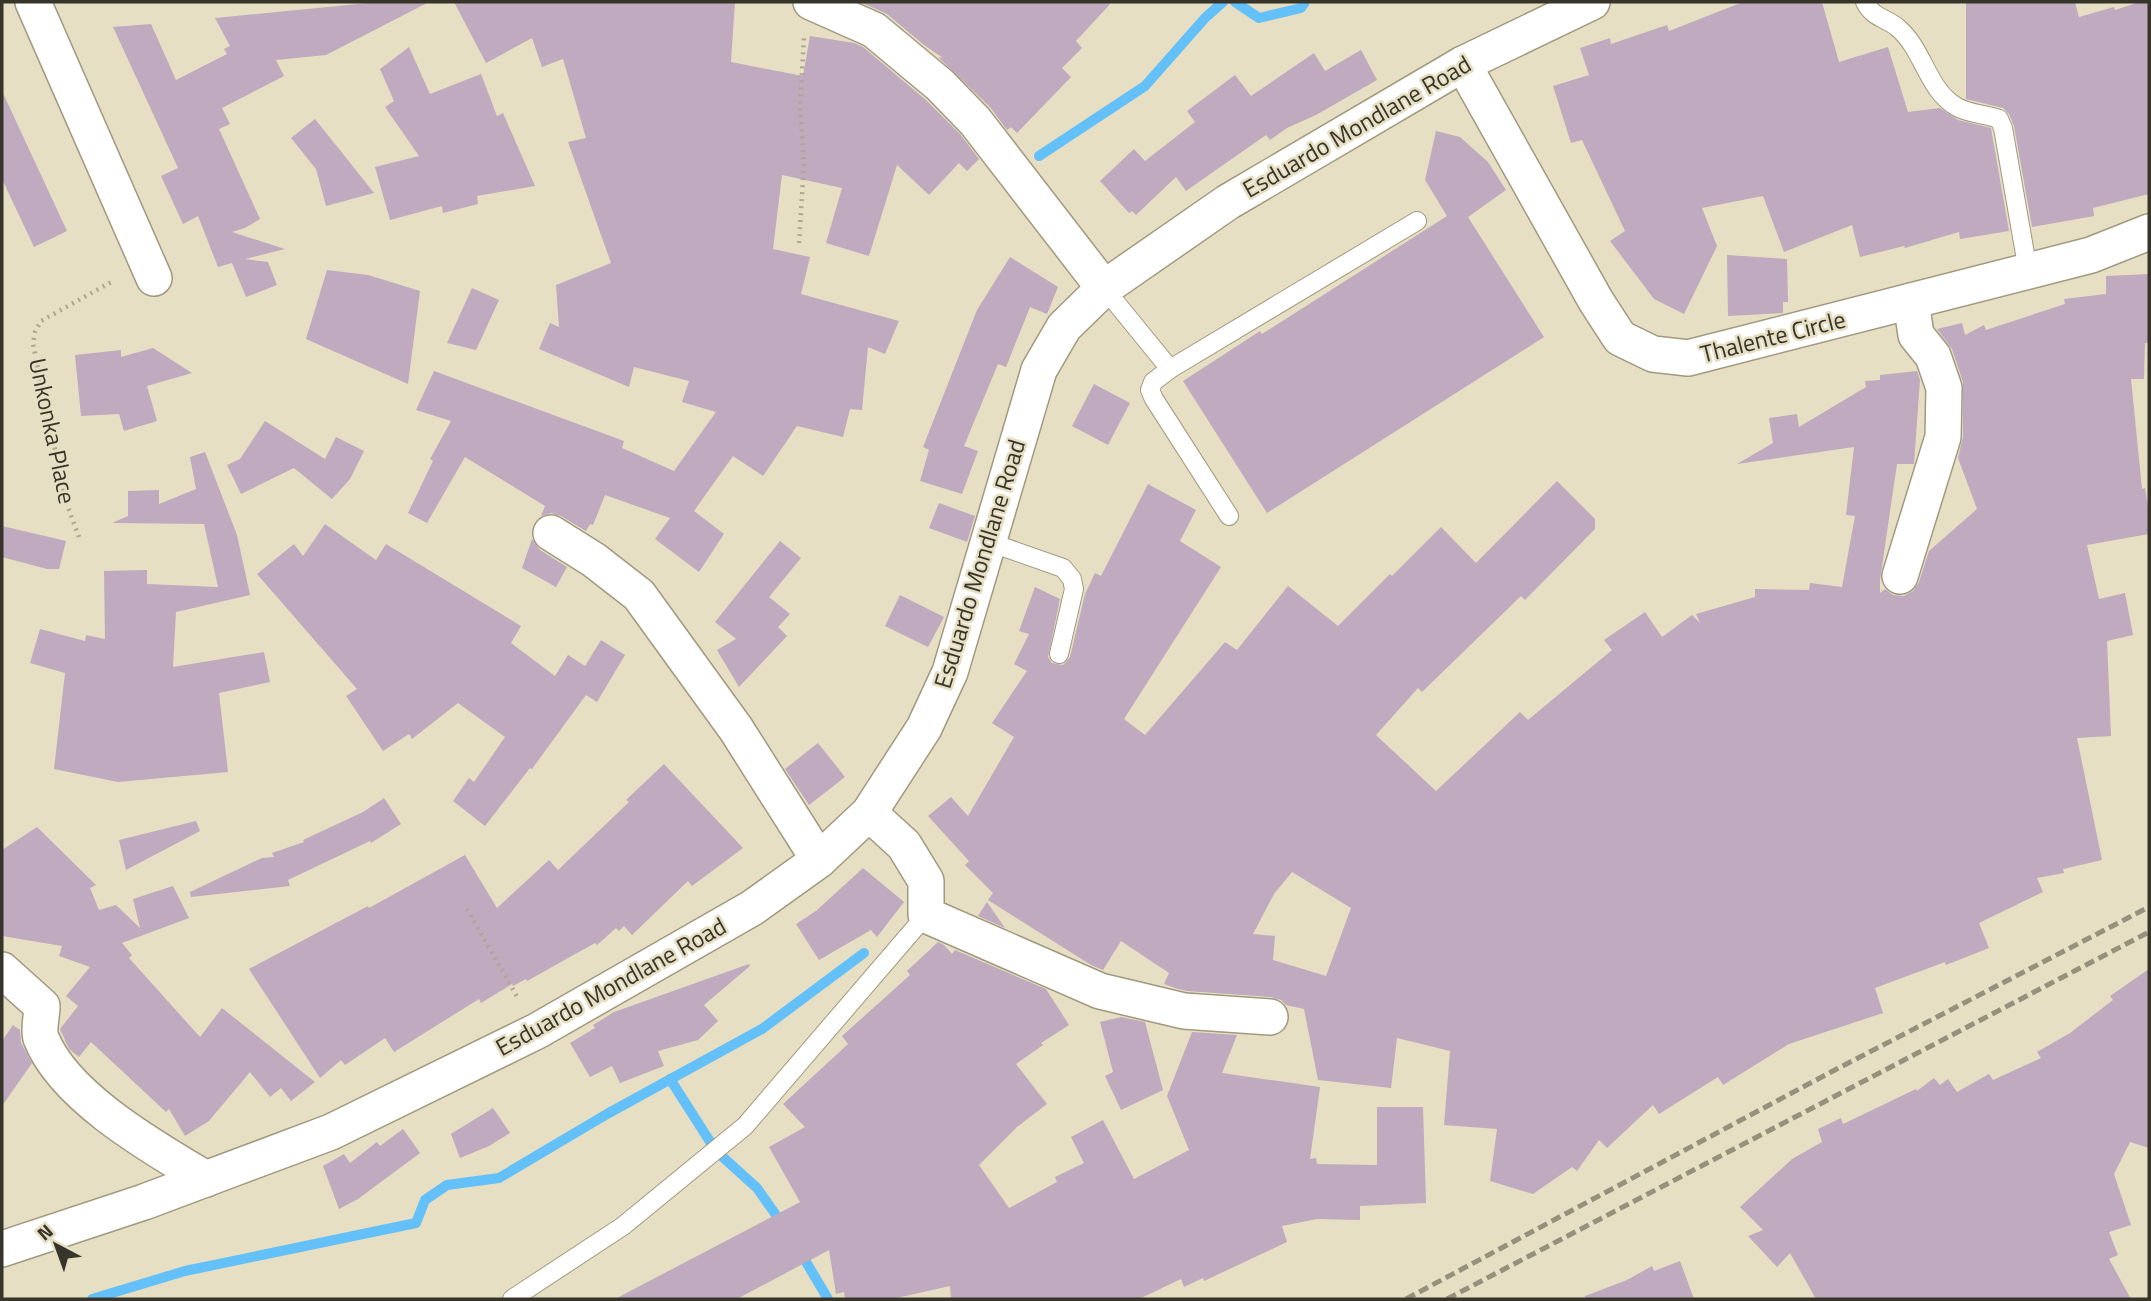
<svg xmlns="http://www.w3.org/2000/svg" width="2151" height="1301" font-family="'Titillium Web',sans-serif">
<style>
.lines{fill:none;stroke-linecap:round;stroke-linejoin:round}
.stream{stroke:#63c0f9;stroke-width:10}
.building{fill:#bfaabf;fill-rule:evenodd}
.service-casing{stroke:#a1997f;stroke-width:20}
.minor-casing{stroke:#a1997f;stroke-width:38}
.path{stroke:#aea891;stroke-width:4.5;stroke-dasharray:2 5;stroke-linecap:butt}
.service{stroke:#fff;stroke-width:18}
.minor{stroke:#fff;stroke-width:35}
.rail{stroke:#96917c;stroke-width:5;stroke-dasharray:10 5;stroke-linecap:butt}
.labels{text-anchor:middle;stroke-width:5;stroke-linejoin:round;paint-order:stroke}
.street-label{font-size:24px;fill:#373429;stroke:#e7dfc3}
</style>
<rect width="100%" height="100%" fill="#e7dfc3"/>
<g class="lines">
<g class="stream">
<polyline points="1235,2 1259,18 1301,8 1305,2"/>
<polyline points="1039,156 1145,86 1205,18 1223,2"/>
<polyline points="670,1079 716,1151 757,1188 783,1225"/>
<polyline points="799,1250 828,1299"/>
<polyline points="92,1299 185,1271 416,1223 425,1200 447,1185 499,1178 607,1114 762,1029 864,953"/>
</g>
</g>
<g class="building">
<polygon points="378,2 429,2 326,55 276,60 284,76 222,108 230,124 219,129 260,219 245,228 232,232 285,249 245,259 268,262 277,285 246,297 232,263 218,267 198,216 183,224 161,176 178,168 113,27 151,24 176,80 227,54 224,49 230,46 215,18"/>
<polygon points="454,2 735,2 731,62 803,76 810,36 854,43 863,47 926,100 960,134 979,159 967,171 959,163 929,195 897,165 869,256 826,243 842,188 782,175 773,249 810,257 801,294 899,321 885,354 868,347 862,410 850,409 843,437 797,426 763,476 733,456 694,511 724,534 699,572 655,539 670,518 605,495 593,525 590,524 586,531 561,516 551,513 541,516 545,506 465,457 427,523 408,513 433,461 430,459 451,421 416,410 434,371 624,441 622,448 674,471 716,412 682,402 689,381 634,367 629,387 539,349 550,323 559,327 556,285 611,263 568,142 586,138 563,59 542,67 532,38 486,63"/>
<polygon points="860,2 1112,2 1076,41 1082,48 1062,68 1071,77 1017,133 1011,127 1007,130 990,107 938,57 943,58 924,45 887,14"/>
<polygon points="1743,2 1822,2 1839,62 1888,47 1908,112 1940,108 1958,120 1991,128 2009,231 1960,239 1959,232 1905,248 1904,246 1860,257 1852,225 1784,252 1763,196 1702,208 1717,246 1684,314 1654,299 1610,241 1625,231 1582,140 1571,143 1553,86 1589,75 1580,48 1610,38 1611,44 1667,25 1669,31"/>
<polygon points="1966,2 2075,2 2079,17 2114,7 2115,10 2140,2 2149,2 2149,194 2093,208 2094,216 2032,227 2014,126 2009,114 2003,108 1966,99"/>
<polygon points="409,47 430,94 481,74 497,116 503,113 535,186 477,196 478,204 443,213 442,206 390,220 375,167 419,156 385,107 394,101 380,69"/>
<polygon points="1361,50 1377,80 1316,115 1287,128 1270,140 1266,135 1186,191 1176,177 1136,215 1132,211 1129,213 1100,181 1134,149 1145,161 1195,122 1187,111 1235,75 1251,96 1314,53 1325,71"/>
<polygon points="2,91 67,231 34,247 2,179"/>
<polygon points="315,119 351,164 374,193 326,206 316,169 291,138"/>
<polygon points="1436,131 1460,137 1488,162 1506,190 1468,217 1544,337 1267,513 1183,381 1260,331 1262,334 1447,216 1425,180"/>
<polygon points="1727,255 1787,259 1788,302 1783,302 1783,313 1728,316"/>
<polygon points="1010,257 1058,287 1047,314 1030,307 1006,367 998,364 964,446 978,451 962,494 920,481 929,450 923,447 977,310"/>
<polygon points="327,270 368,275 420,291 408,384 306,339"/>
<path d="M 2149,274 L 2149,343 L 2145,343 L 2144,379 L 2131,379 L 2142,489 L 2145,488 L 2149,514 L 2149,534 L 2087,545 L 2099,599 L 2125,593 L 2133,635 L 2107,641 L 2111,736 L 2077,738 L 2102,860 L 2063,869 L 2064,873 L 2037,878 L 2043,892 L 1979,923 L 1989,948 L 1946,965 L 1945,962 L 1875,988 L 1883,1013 L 1789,1044 L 1723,1085 L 1718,1077 L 1659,1114 L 1653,1105 L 1607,1148 L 1599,1140 L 1577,1171 L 1572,1167 L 1533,1194 L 1490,1181 L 1497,1129 L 1444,1125 L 1450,1051 L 1397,1038 L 1391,1088 L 1318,1080 L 1304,1009 L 1286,1005 L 1281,1000 L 1271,997 L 1187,991 L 1175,988 L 1164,984 L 1169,973 L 1121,941 L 1103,970 L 1091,965 L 988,900 L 993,893 L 965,865 L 969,861 L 928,816 L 951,797 L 968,816 L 1014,737 L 992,723 L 1027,671 L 1014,664 L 1029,634 L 1019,631 L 1035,587 L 1060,599 L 1048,657 L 1052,663 L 1063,665 L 1070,657 L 1085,594 L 1095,573 L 1101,576 L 1148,484 L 1196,510 L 1180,541 L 1221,567 L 1124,719 L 1145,735 L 1225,642 L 1237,650 L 1288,586 L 1338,626 L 1390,574 L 1392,576 L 1441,527 L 1476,563 L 1557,481 L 1595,519 L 1595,529 L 1525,600 L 1521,596 L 1422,692 L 1418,688 L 1376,735 L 1436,791 L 1520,712 L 1528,720 L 1612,650 L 1604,640 L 1645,612 L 1662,637 L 1692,615 L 1700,623 L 1696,614 L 1755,597 L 1755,589 L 1809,590 L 1810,583 L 1842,587 L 1855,516 L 1846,515 L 1854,447 L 1737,464 L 1773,443 L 1769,418 L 1797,414 L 1799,427 L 1866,387 L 1865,381 L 1880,380 L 1880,375 L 1917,371 L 1920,380 L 1914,464 L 1897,464 L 1880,580 L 1880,593 L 1885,589 L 1893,595 L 1904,596 L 1913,591 L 1919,582 L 1929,551 L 1977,509 L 1958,458 L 1963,437 L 1963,382 L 1952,349 L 1937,329 L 1962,323 L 1965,335 L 1984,325 L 1986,330 L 2065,304 L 2064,299 L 2106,294 L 2106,276 ZM 1292,872 L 1351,908 L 1326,976 L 1273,960 L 1275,936 L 1253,934 L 1274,894 Z"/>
<polygon points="472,288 499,300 476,350 447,343"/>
<polygon points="153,348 192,373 147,386 157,421 124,431 119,414 81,416 75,355 121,350 121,357"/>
<polygon points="1094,384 1130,403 1108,445 1072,426"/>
<polygon points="265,421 325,459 336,437 364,451 350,479 332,499 294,468 241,494 227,465 240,459"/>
<polygon points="205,452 237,535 250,595 176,612 173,667 264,652 270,682 219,693 228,772 118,782 54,769 65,673 30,663 40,629 85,641 86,635 105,639 104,571 147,570 147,584 218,587 204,524 112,523 128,516 128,491 159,490 159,504 196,489 190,457"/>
<polygon points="939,503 975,516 967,542 929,528"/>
<polygon points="325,524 376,560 386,544 521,626 511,643 555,676 568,655 585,666 601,640 625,655 597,702 586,695 532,769 530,768 485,826 453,801 469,778 474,782 505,737 458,703 412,739 409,734 383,751 346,696 357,689 257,574 294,544 303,556"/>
<polygon points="2,526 66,541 59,569 47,569 2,557"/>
<polygon points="532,539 540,550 567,567 556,587 522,568"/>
<polygon points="780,541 801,558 769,597 790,614 778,627 787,636 739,687 717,650 736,639 715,622"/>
<polygon points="900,595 944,617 928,647 885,626"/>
<polygon points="818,743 845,777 809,805 785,769"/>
<polygon points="664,764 743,848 692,886 688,881 632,935 624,926 619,931 616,928 597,945 595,943 527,981 526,979 513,986 512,984 481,1003 479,999 394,1052 385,1038 345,1065 341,1060 320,1078 249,969 368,906 369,908 465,855 497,908 549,860 558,870 629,802 626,800"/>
<polygon points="384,798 401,824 371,843 370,841 288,880 290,886 191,897 190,892 262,858 274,857 272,853 304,842 303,840 363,812"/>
<polygon points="196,821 200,831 126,870 119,840"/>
<polygon points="37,827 96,885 90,888 99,910 116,905 140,928 133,899 173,886 189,918 122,943 132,955 129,958 200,1037 222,1008 315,1082 291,1101 281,1088 270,1097 250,1072 209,1121 185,1136 169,1109 166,1112 91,1042 79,1057 69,1049 60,1029 78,1006 66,996 90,967 59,956 62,946 2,936 2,850"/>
<polygon points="863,868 904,902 877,937 871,930 819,960 796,924 816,911"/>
<polygon points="987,902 1005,928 978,916"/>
<polygon points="938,942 944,945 952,954 955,950 1046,989 1069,1025 1041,1043 1043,1045 1016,1064 1047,1104 1017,1127 979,1165 1009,1208 1057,1182 1055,1177 1084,1163 1071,1137 1103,1120 1134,1179 1189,1150 1167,1096 1192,1032 1237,1035 1222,1073 1320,1087 1310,1159 1316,1158 1317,1164 1377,1165 1377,1107 1423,1107 1426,1203 1360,1206 1360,1220 1317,1219 1282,1226 1287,1242 1204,1281 1203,1278 1184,1287 1181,1279 1139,1299 951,1299 950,1286 892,1299 845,1299 844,1292 836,1294 829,1250 737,1299 615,1299 800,1202 769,1147 805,1127 783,1104 848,1044 842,1036 910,975 907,971"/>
<polygon points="749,964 750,966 704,1005 718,1021 698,1040 658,1051 664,1066 620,1083 612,1066 590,1077 570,1043 595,1028 593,1025 614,1012"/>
<polygon points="2149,969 2149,1148 2130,1142 2114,1174 2131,1225 2109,1232 2118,1255 2109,1259 2131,1299 1816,1299 1790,1253 1777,1267 1748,1236 1763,1230 1740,1207 1792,1159 1822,1142 1818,1129 1841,1118 1843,1124 1916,1089 1917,1091 1934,1078 1940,1085 1948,1079 1957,1092 1989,1074 1993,1080 2041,1058 2037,1052 2070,1033 2113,1000 2110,996"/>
<polygon points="1121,1017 1145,1022 1163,1090 1121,1110 1105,1076 1113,1072 1100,1022"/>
<polygon points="13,1025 20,1030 21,1043 32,1063 2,1106 2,1041"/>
<polygon points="493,1108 510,1133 489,1146 460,1158 451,1134"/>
<polygon points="403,1129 420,1153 358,1199 339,1209 323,1166 344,1154 350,1163 377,1142 380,1146"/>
<polygon points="1680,1261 1694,1299 1585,1299 1585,1296 1627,1280 1652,1266 1654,1271"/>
</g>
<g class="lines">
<g class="service-casing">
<g id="service">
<path d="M 1865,2 C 1874,19 1885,17 1898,28 C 1924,50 1927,90 1957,107 C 1969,114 1986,114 1999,119 L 2003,128 L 2028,271"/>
<polyline points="1104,288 1170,369"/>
<polyline points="1229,516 1154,399 1150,390 1153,382 1170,369 1417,221"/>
<polyline points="989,542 1063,568 1072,579 1074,589 1059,654"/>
<polyline points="512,1299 623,1226 745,1126 926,915"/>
</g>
</g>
<g class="minor-casing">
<g id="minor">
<polyline points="33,2 154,278"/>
<polyline points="811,2 874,30 940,85 975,121 1104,288"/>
<polyline points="1463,64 1596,301 1620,338 1653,354 1688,358 2091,255 2149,232"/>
<polyline points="551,533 594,560 639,595 736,729 819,860"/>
<polyline points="1900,576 1943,437 1944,388 1933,356 1916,335 1911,301"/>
<polyline points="869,813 904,845 926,881 926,915 1100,991 1184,1011 1270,1017"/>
<path d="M 2,970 L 42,1006 C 42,1016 38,1029 41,1038 C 64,1097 154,1148 206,1179"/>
<polyline points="2,1249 144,1202 331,1132 537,1031 752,908 819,860 869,813 924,728 950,672 1039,370 1064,327 1104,288 1228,202 1463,64 1592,2"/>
</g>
</g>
<g class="path">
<polyline points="799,243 804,164 800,108 804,37"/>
<polyline points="79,537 66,502 33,344 35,332 41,321 115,280"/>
<polyline points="467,909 519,1000"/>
</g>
<use href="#service" class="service"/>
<use href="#minor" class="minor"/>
<g class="rail">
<polyline points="1406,1299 1831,1072 2149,907"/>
<polyline points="1447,1299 2149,932"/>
</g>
</g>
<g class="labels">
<g class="street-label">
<text transform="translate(1357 127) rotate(-30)" y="8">Esduardo Mondlane Road</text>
<text transform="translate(1773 337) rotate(-14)" y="8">Thalente Circle</text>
<text transform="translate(52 431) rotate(78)" y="8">Unkonka Place</text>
<text transform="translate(980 564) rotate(-73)" y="8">Esduardo Mondlane Road</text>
<text transform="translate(611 987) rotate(-29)" y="8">Esduardo Mondlane Road</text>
</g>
</g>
<rect width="2151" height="1301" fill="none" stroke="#373429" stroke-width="7"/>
<g transform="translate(56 1245) rotate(319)" stroke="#e7dfc3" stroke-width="5" paint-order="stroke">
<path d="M0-5L12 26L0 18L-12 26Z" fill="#373429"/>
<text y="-10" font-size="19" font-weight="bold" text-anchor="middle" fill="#373429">N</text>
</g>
</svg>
